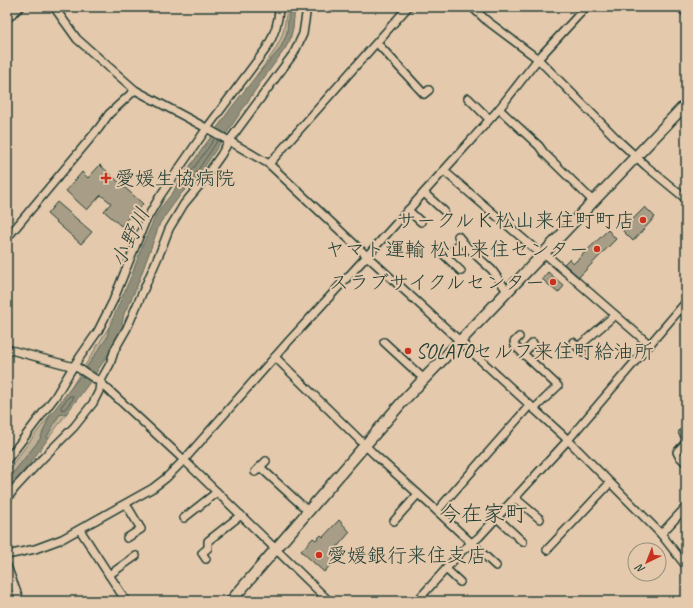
<svg xmlns="http://www.w3.org/2000/svg" width="693" height="608" font-family="Caveat,'Klee One',sans-serif">
<style>
.green{fill:#c0b096;stroke:#707665}
.water{fill:#918e7a;stroke:#636e5e}
.lines{fill:none;stroke-linecap:round;stroke-linejoin:round}
.shore{stroke:#4d5d50;stroke-width:1}
.building{fill:#a89e87;stroke:#1f3d34}
.street-casing{stroke:#1f3d34;stroke-width:10}
.secondary-casing{stroke:#1f3d34;stroke-width:13}
.street{stroke:#e4c9ac;stroke-width:7}
.secondary{stroke:#e4c9ac;stroke-width:10}
.poi-dot{fill:#c8321e;stroke:#e4c9ac;stroke-width:1.5}
.labels{text-anchor:middle;stroke-width:4;stroke-linejoin:round;paint-order:stroke}
.poi-label{font-size:20px;fill:#1f3d34;stroke:#e4c9ac;text-anchor:start}
.water-label{font-size:21px;font-style:italic;fill:#2a453b;stroke:#e4c9ac}
.quarter-label{font-size:22px;fill:#1f3d34;stroke:#e4c9ac}
</style>
<rect width="100%" height="100%" fill="#e4c9ac"/>
<filter id="ink" filterUnits="userSpaceOnUse"><feTurbulence type="fractalNoise" baseFrequency=".025" numOctaves="2"/><feDisplacementMap in="SourceGraphic" scale="8" xChannelSelector="R" yChannelSelector="G"/><feConvolveMatrix kernelMatrix="1 2 1 2 8 2 1 2 1" color-interpolation-filters="sRGB"/></filter>
<g filter="url(#ink)">
<g class="green">
<path d="M 287,7 L 289,7 C 288,15 289,24 287,32 C 284,50 267,63 256,76 C 266,62 278,49 283,32 C 285,24 286,15 287,7 Z"/>
<polygon points="109,327 107,338 81,375 69,391"/>
<polygon points="67,413 48,439 47,437 59,415"/>
<polygon points="50,415 40,439 13,473 7,483 7,471"/>
</g>
<polygon class="water" points="289,7 295,7 293,28 290,40 285,49 258,86 197,178 181,194 160,223 136,289 124,314 122,324 124,325 109,353 90,382 67,413 59,415 47,437 48,439 7,494 7,483 13,473 40,439 50,415 81,375 107,338 109,327 132,274 142,246 155,217 161,207 174,191 176,186 231,108 256,76 280,49 287,33"/>
<g class="lines">
<g class="shore">
<polyline points="215,138 186,179 186,181 188,182 194,176 218,140"/>
<polygon points="70,396 73,396 73,399 65,409 62,410 61,407"/>
</g>
</g>
<g class="building">
<polygon points="100,165 143,204 131,218 129,217 121,226 104,211 111,203 101,195 87,210 66,191 82,172 88,178"/>
<polygon points="57,202 92,232 81,244 47,214"/>
<polygon points="645,207 655,217 633,241 622,230"/>
<polygon points="608,230 616,239 579,277 564,264 569,259 574,263"/>
<polygon points="548,272 564,286 558,293 542,279"/>
<polygon points="339,520 350,532 331,554 336,559 324,572 301,551 313,538 316,540 321,535 323,537"/>
</g>
<g class="lines">
<g class="street-casing">
<g id="street">
<polyline points="54,7 77,39 135,90 210,130 269,164 367,256 568,440 661,534 686,566"/>
<polyline points="472,7 486,20 538,59 620,142 646,166 686,199"/>
<polyline points="680,7 686,13"/>
<polyline points="7,19 20,7"/>
<polyline points="377,43 424,94 429,90"/>
<polyline points="468,98 489,119"/>
<polyline points="499,109 539,146 544,153 593,201"/>
<polyline points="269,164 408,7"/>
<polyline points="444,171 542,255"/>
<polyline points="424,193 444,211"/>
<polyline points="408,210 421,222"/>
<polyline points="458,236 467,247 492,270 507,291"/>
<polyline points="7,238 99,128 109,114 135,90"/>
<polyline points="441,252 461,271"/>
<polyline points="544,253 650,345"/>
<polyline points="447,257 462,241"/>
<polyline points="519,337 514,342 515,346 558,386 534,409"/>
<polyline points="384,342 424,379"/>
<polyline points="573,342 583,353"/>
<polyline points="578,347 615,315"/>
<polyline points="7,349 78,368 100,382 184,460 329,601"/>
<polyline points="523,354 533,343"/>
<polyline points="275,357 375,455 437,511 496,566"/>
<polyline points="683,433 686,436"/>
<polyline points="686,442 677,452 679,456 686,463"/>
<path d="M 7,460 L 55,397 L 73,367 L 98,331 L 113,301 L 145,222 L 160,196 L 207,128 L 266,49 C 274,36 279,23 279,7"/>
<polyline points="260,467 308,511"/>
<polyline points="255,472 266,461"/>
<polyline points="515,498 540,519"/>
<polyline points="7,499 15,488 40,461 74,427 93,403 99,391 100,382 110,364 115,349 127,328 161,250 169,229 184,204 199,186 221,155 229,141 294,53 303,34 306,14 306,7"/>
<polyline points="126,504 141,529 127,538"/>
<polyline points="437,511 530,405"/>
<polyline points="184,518 217,492"/>
<polyline points="497,518 523,542"/>
<polyline points="394,521 418,494"/>
<polyline points="80,530 126,601"/>
<polyline points="661,534 686,507"/>
<polyline points="547,550 610,483"/>
<polyline points="7,555 35,549 62,539 153,488 166,478 184,460 288,342 367,256 499,109 538,59 586,7"/>
<polyline points="206,559 202,553 208,548 208,541 241,515"/>
<polyline points="7,566 20,601"/>
<polyline points="446,569 460,582"/>
<polyline points="109,575 136,556"/>
<polyline points="417,601 462,551 479,537 568,440 686,302"/>
</g>
</g>
<g class="secondary-casing">
<polyline id="secondary" points="231,601 404,400 686,104"/>
</g>
<use href="#street" class="street"/>
<use href="#secondary" class="secondary"/>
</g>
</g>
<g class="poi-dot">
<path d="M104 172h4v4h4v4h-4v4h-4v-4h-4v-4h4z"/>
<circle cx="643" cy="220" r="4"/>
<circle cx="597" cy="249" r="4"/>
<circle cx="553" cy="282" r="4"/>
<circle cx="408" cy="351" r="4"/>
<circle cx="319" cy="555" r="4"/>
</g>
<g class="labels">
<g class="poi-label">
<text x="115" y="185">愛媛生協病院</text>
<text x="635" y="227" text-anchor="end">サークルＫ松山来住町町店</text>
<text x="589" y="256" text-anchor="end">ヤマト運輸 松山来住センター</text>
<text x="545" y="289" text-anchor="end">スラブサイクルセンター</text>
<text x="416" y="358">SOLATOセルフ来住町給油所</text>
<text x="327" y="562">愛媛銀行来住支店</text>
</g>
<g class="water-label">
<text transform="translate(130 237) rotate(-64)" y="7">小野川</text>
</g>
<g class="quarter-label">
<text x="483" y="521">今在家町</text>
</g>
</g>
<rect width="693" height="608" fill="none" stroke="#e4c9ac" stroke-width="24"/>
<rect x="12" y="12" width="669" height="584" fill="none" stroke="#1f3d34" stroke-width="1.5" filter="url(#ink)"/>
<g transform="translate(647 562) rotate(223)"><circle r="19" fill="#e4c9ac" stroke="#95917c"/>
<path d="M0-3L7 15L0 10L-7 15Z" fill="#c8321e"/>
<text y="-6" font-size="11" font-weight="bold" text-anchor="middle" fill="#1f3d34">N</text>
</g>
</svg>
